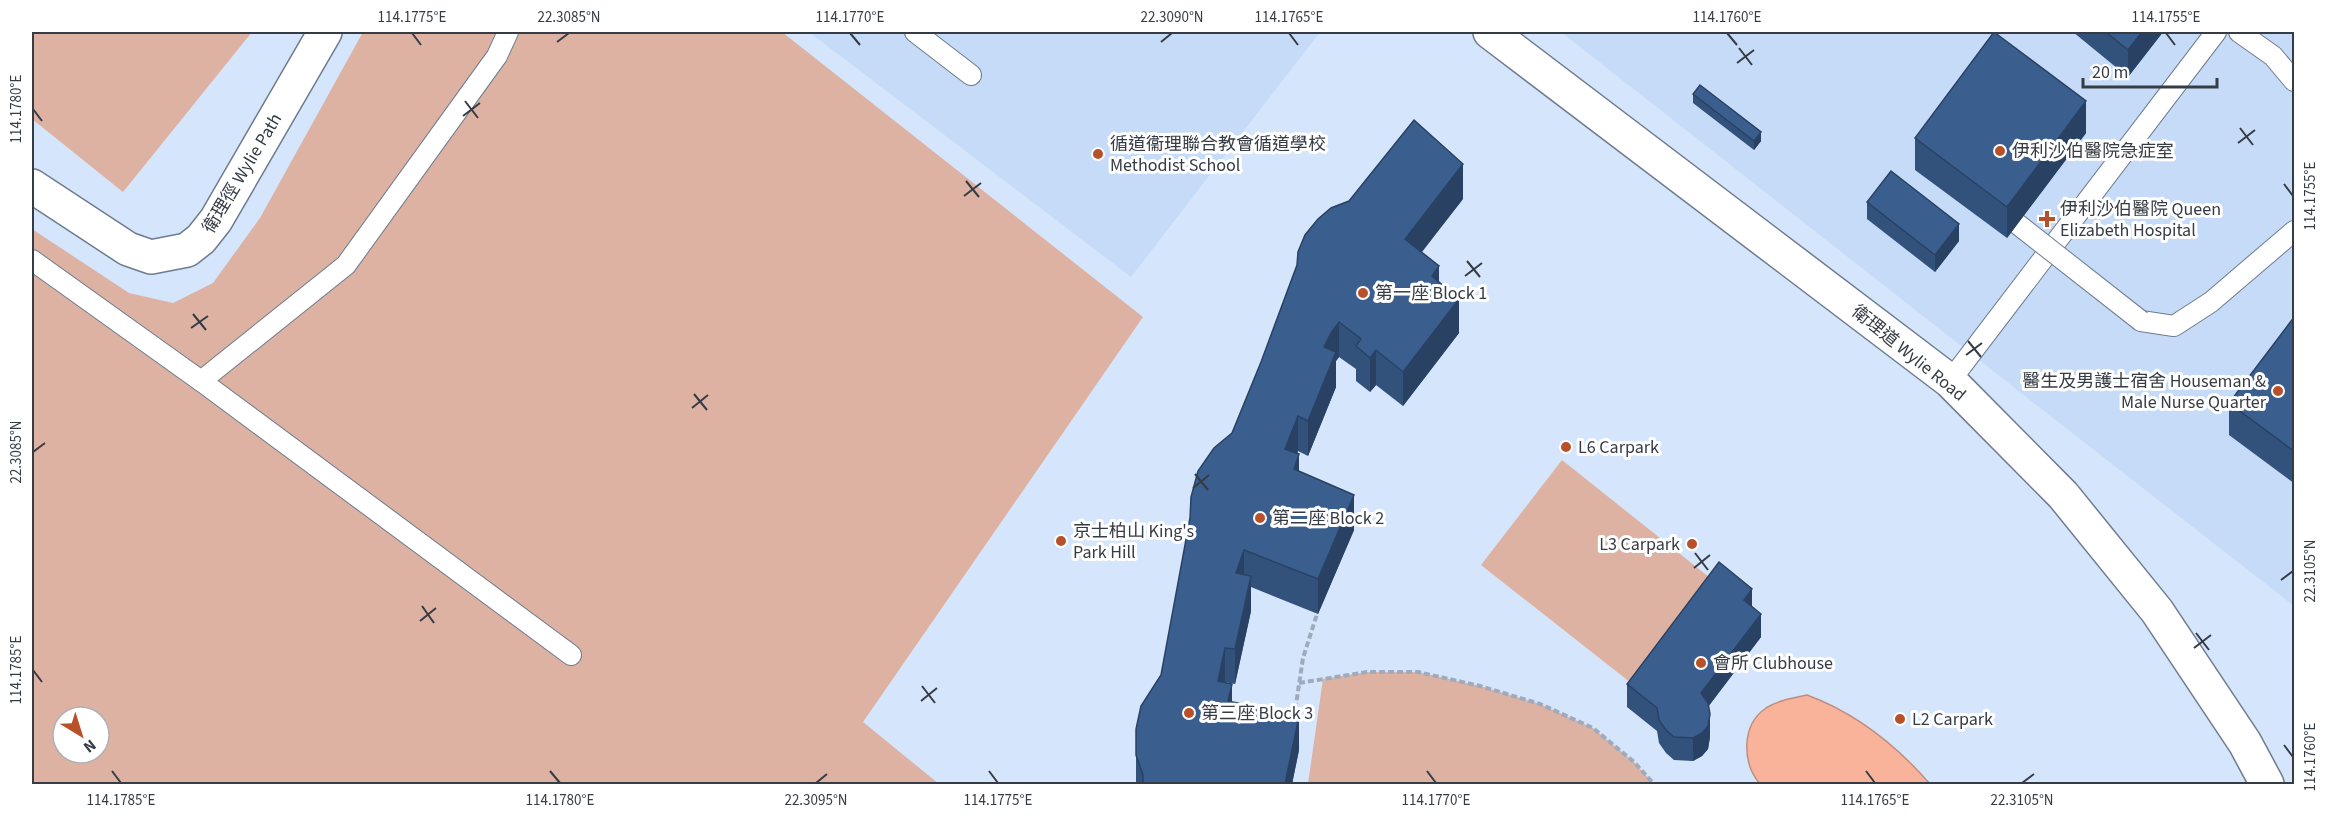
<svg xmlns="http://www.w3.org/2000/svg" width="2326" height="816" font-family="'Source Sans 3','Noto Sans TC',sans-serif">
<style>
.built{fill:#c6dbf7}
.green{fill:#ddb2a2;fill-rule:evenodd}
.water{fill:#f9b39a;stroke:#be8f80;stroke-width:1.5}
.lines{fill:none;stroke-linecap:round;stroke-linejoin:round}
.service-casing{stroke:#6d7c8f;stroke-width:22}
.minor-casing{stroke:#6d7c8f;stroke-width:36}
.tertiary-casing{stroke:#6d7c8f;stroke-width:36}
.path{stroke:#9fabbd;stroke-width:4;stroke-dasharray:6 3;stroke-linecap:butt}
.service{stroke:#fff;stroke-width:20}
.minor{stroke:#fff;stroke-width:33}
.tertiary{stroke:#fff;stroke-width:33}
.service-bridge-casing{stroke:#6d7c8f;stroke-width:22;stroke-linecap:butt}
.service-bridge{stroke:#fff;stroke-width:20}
.wall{fill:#32527b}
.shaded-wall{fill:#294264}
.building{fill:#3a5f8f;stroke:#294264;stroke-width:1.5}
.ticks{fill:none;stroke:#363c45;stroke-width:2}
.poi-dot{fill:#b85029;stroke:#fff;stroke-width:2}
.labels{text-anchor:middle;stroke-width:6;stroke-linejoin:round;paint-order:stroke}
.poi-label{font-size:18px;fill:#363c45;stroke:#fff;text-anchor:start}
.street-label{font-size:18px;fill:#363c45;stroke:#fff}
.neatline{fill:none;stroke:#363c45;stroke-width:2}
.ticks-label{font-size:15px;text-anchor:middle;fill:#363c45}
</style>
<rect width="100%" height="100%" fill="#d5e5fb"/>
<g class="built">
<polygon points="809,32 1320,32 1131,277"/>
<polygon points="1561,32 2294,32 2294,606 2039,407"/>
</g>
<g class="green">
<polygon points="32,32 252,32 123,192 32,119"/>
<path d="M 363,32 L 782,32 L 1143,317 L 863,722 L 939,784 L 32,784 L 32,229 L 129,293 L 173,303 L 213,283 L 260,218 ZM 63,717 L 99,717 L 99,753 L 63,753 Z"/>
<polygon points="1562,460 1719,585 1640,690 1481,565"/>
<polygon points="1367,672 1418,672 1480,686 1540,704 1593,728 1634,762 1654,784 1308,784 1323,679"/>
</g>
<path class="water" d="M 1807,695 C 1856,713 1896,745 1930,784 L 1760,784 C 1742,763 1741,725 1766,708 C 1779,700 1793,698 1807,695 Z"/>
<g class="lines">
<g class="service-casing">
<g id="service">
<polyline points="915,32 971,75"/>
<polyline points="2239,32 2273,56 2294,81"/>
<polyline points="32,260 201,381 346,265 497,56 508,32"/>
<polyline points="2141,321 2174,326 2211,302 2294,231"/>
<polyline points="201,381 571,655"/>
<polyline points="1950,381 2216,32"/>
</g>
</g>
<g class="minor-casing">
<polyline id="minor" points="32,186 128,249 151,257 187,250 201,239 216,220 325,32"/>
</g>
<g class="tertiary-casing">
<polyline id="tertiary" points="1490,32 1950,381 2063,495 2157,611 2245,743 2267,784"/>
</g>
<g class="path">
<polyline points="1299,683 1367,672 1418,672 1480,686 1540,704 1593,728 1634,762 1654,784"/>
<polyline points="1294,718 1303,658 1317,614"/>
</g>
<use href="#service" class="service"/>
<use href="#minor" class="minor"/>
<use href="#tertiary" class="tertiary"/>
<g class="service-bridge-casing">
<polyline id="service-bridge" points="2011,219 2141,321"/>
</g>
<use href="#service-bridge" class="service-bridge"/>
</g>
<g class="wall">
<polygon points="2073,32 2163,32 2128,77"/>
<polygon points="1693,94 1761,141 1754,150 1693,103"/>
<polygon points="2086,133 2007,238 1915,170 1915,138"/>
<polygon points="1463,199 1421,252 1439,282 1459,333 1403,406 1376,385 1370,392 1356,381 1356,369 1339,357 1336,361 1336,387 1308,456 1298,451 1297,453 1299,471 1354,530 1318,614 1251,587 1251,611 1235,684 1225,682 1232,702 1299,750 1292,784 1136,784 1136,729 1161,675 1232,433 1261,362"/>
<polygon points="1867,202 1959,241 1935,272 1867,219"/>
<polygon points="2295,316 2295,484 2229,435 2229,403"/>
<polygon points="1752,606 1761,637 1708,707 1710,737 1708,749 1702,756 1693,761 1674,760 1666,753 1659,743 1657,731 1627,707 1627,684"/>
</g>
<g class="shaded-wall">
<polygon points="2142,32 2163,32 2128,77 2128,50"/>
<polygon points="2086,101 2086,133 2007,238 2007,207"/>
<polygon points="1761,132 1761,141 1754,150 1754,141"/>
<polygon points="1463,164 1463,199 1405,274 1405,239"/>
<polygon points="1959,224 1959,241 1935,272 1935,255"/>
<polygon points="1439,266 1439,301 1432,276"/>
<polygon points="1459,299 1459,333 1403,406 1403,372"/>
<polygon points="1339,322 1339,357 1336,361 1336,387 1308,456 1308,421 1324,347 1331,333"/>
<polygon points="1376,350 1376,385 1370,392 1370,358"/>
<polygon points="1298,416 1298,451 1285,483 1285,449"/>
<polygon points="1299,454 1299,489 1294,469"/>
<polygon points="1354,495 1354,530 1318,614 1318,579"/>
<polygon points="1244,550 1244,585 1236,573"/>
<polygon points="1251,576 1251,611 1235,684 1235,649"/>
<polygon points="1752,589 1752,612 1744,600"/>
<polygon points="1761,614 1761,637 1701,716 1701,693"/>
<polygon points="1225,648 1225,682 1218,681"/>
<polygon points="1232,684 1232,719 1228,701"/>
<polygon points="1710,714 1710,737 1708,749 1702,756 1693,761 1693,738"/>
<polygon points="1299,716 1299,750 1292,784 1285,784"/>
</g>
<g class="building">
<polygon points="1994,32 2086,101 2007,207 1915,138"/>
<polygon points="2106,32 2142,32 2128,50"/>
<polygon points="1700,85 1761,132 1754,141 1693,94"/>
<polygon points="1414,120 1463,164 1405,239 1439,266 1432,276 1459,299 1403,372 1376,350 1370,358 1356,346 1361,339 1339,322 1331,333 1324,347 1336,352 1308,421 1298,416 1285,449 1299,454 1294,469 1354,495 1318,579 1244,550 1236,573 1251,576 1235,649 1225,648 1218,681 1232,684 1228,701 1299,716 1285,784 1143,784 1143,775 1136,755 1136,729 1141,706 1161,675 1190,518 1191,497 1198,471 1214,448 1232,433 1261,362 1297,265 1298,252 1305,235 1318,219 1331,208 1349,201"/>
<polygon points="1891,171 1959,224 1935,255 1867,202"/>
<polygon points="2295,316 2295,452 2229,403"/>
<polygon points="1719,562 1752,589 1744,600 1761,614 1701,693 1708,703 1710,714 1708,726 1702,733 1693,738 1674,737 1666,730 1659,720 1657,708 1627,684"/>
</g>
<path class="ticks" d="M 412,33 L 421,45M 850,33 L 860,45M 1289,33 L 1298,45M 1727,33 L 1737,45M 2166,33 L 2175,45M 557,42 L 569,33M 1161,42 L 1172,33M 1739,48 L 1752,65M 1737,63 L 1754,50M 465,101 L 478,118M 33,109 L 42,121M 463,116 L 480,103M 2240,128 L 2253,145M 2238,143 L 2255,130M 966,181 L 979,197M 2284,184 L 2293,196M 964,196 L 981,183M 1467,261 L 1480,277M 1465,276 L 1482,263M 193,314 L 206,330M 191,328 L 208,316M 1968,341 L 1981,357M 1966,355 L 1982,343M 694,394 L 707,410M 692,408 L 708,395M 33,452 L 45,443M 1195,474 L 1208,490M 1193,488 L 1209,475M 1695,553 L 1708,570M 1694,568 L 1710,555M 2281,580 L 2293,571M 422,606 L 434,623M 420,621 L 436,608M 2196,633 L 2209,650M 2194,648 L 2211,635M 33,670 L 42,682M 922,686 L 935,703M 921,701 L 937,688M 2284,745 L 2293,757M 112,771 L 121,783M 550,771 L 560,783M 989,771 L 998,783M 1427,771 L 1436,783M 1866,771 L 1875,783M 816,783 L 827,774M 2022,783 L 2034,774"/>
<g class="poi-dot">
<circle cx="2000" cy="151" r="6"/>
<circle cx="1098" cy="154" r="6"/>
<path d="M2044 210h6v6h6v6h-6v6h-6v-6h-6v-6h6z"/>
<circle cx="1363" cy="293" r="6"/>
<circle cx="2278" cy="391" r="6"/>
<circle cx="1566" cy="447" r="6"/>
<circle cx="1260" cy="518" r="6"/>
<circle cx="1061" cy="541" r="6"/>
<circle cx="1692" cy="544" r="6"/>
<circle cx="1701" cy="663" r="6"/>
<circle cx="1189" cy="713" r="6"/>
<circle cx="1900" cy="719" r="6"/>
</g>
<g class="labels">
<g class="poi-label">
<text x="1110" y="150">循道衞理聯合教會循道學校<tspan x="1110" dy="21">Methodist School</tspan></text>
<text x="2012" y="157">伊利沙伯醫院急症室</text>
<text x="2060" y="215">伊利沙伯醫院 Queen<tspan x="2060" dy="21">Elizabeth Hospital</tspan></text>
<text x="1375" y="299">第一座 Block 1</text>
<text x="2266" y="387" text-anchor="end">醫生及男護士宿舍 Houseman &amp;<tspan x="2266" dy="21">Male Nurse Quarter</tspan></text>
<text x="1578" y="453">L6 Carpark</text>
<text x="1272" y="524">第二座 Block 2</text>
<text x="1073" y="537">京士柏山 King's<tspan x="1073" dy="21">Park Hill</tspan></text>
<text x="1680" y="550" text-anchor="end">L3 Carpark</text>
<text x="1713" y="669">會所 Clubhouse</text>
<text x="1201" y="719">第三座 Block 3</text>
<text x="1912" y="725">L2 Carpark</text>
</g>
<g class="street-label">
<text transform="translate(242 173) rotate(-59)" y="6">衛理徑 Wylie Path</text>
<text transform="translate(1909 353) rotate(39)" y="6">衛理道 Wylie Road</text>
</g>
</g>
<rect width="2326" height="816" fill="none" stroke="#ffffff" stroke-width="66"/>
<g transform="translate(81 735) rotate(142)"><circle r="28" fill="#ffffff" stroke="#afb1b5" stroke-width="1.5"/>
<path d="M0-4.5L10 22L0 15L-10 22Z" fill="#b85029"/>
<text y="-9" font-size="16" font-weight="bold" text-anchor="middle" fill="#363c45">N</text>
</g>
<path d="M2083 78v9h134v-9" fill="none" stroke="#363c45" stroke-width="3"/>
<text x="2092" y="78" font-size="18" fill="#363c45" stroke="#ffffff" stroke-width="4.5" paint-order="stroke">20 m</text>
<rect x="33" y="33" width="2260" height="750" class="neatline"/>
<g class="ticks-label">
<text x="412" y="22">114.1775°E</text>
<text x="569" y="22">22.3085°N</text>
<text x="850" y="22">114.1770°E</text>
<text x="1172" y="22">22.3090°N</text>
<text x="1289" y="22">114.1765°E</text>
<text x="1727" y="22">114.1760°E</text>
<text x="2166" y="22">114.1755°E</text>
<text transform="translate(16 109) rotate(-90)" y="5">114.1780°E</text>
<text transform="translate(2310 196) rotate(-90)" y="5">114.1755°E</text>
<text transform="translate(16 452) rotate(-90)" y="5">22.3085°N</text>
<text transform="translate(2310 571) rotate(-90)" y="5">22.3105°N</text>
<text transform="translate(16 670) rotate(-90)" y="5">114.1785°E</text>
<text transform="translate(2310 757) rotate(-90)" y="5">114.1760°E</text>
<text x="121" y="805">114.1785°E</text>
<text x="560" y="805">114.1780°E</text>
<text x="816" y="805">22.3095°N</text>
<text x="998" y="805">114.1775°E</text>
<text x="1436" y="805">114.1770°E</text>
<text x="1875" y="805">114.1765°E</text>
<text x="2022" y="805">22.3105°N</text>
</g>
</svg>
